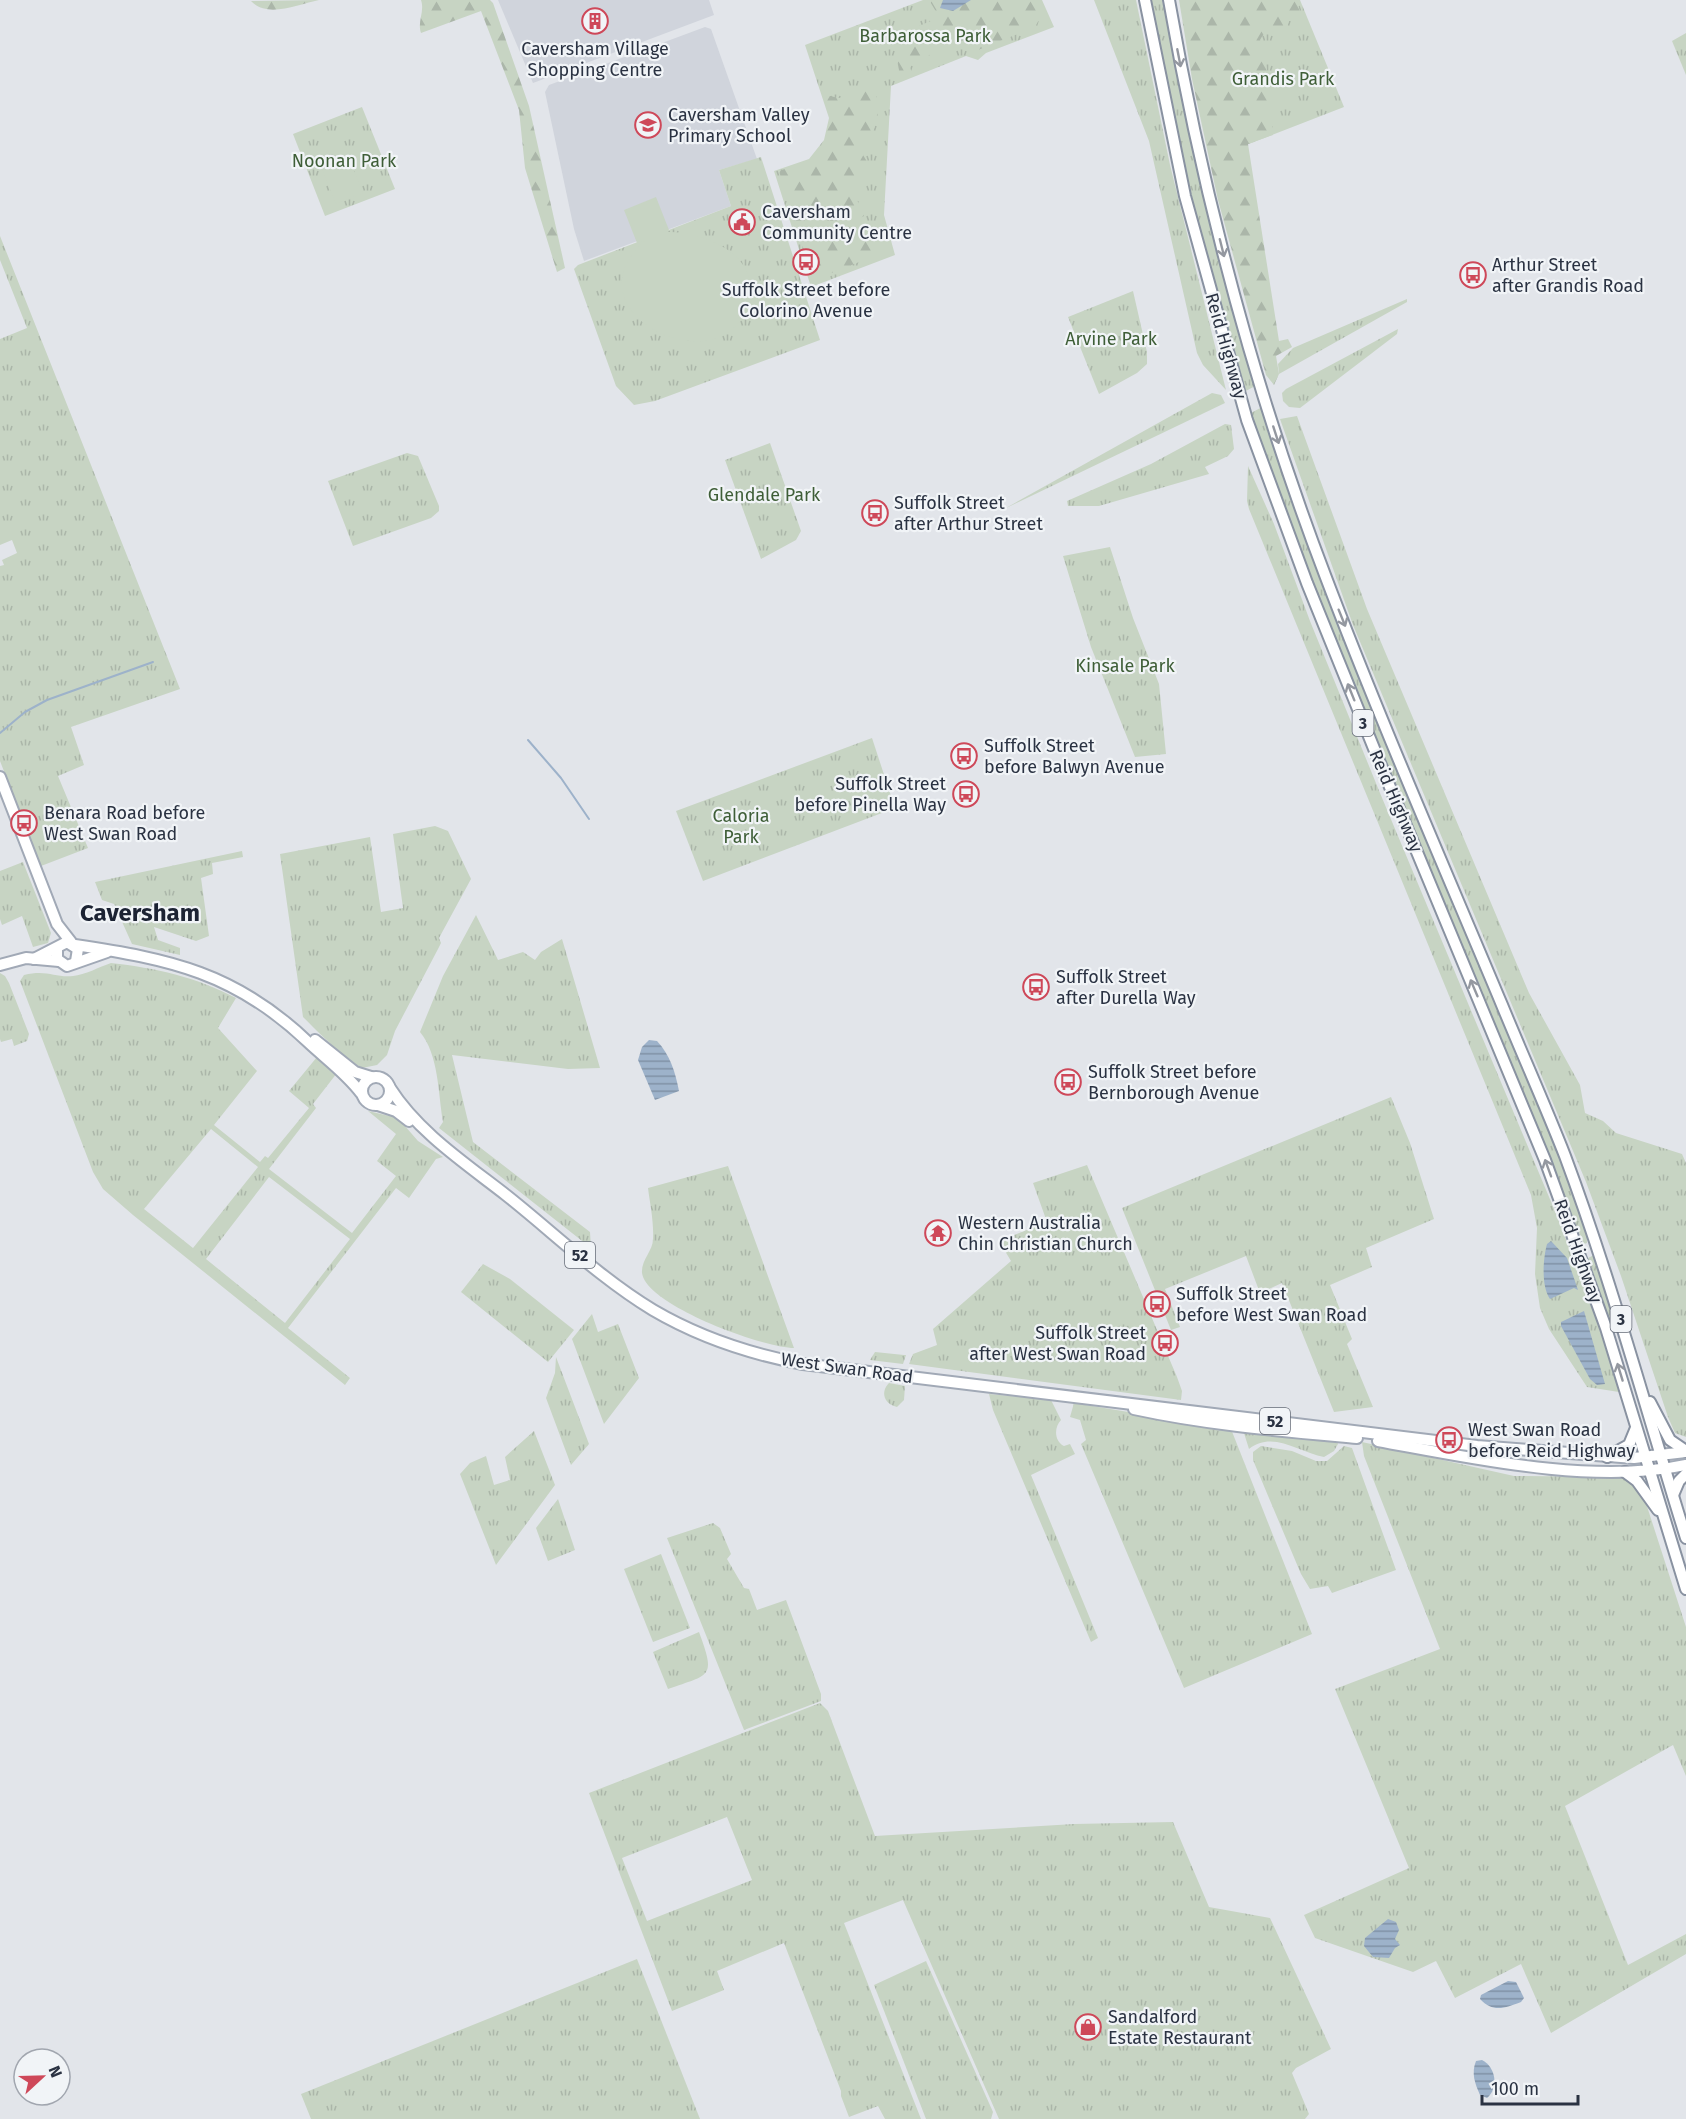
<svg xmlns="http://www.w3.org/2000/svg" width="1686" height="2119" font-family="'Fira Sans',sans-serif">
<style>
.built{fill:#d0d4dc}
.grass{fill:url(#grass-tufts);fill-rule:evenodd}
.forest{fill:url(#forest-firs)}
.pitch{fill:#c7d4c3}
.water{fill:url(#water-rules)}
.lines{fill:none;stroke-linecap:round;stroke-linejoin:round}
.stream{stroke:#9db2ca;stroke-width:2}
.primary-casing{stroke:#a1a9b6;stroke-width:14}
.trunk-casing{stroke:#8992a1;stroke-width:14}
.primary{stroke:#fff;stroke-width:10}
.trunk{stroke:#fff;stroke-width:10}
.oneway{stroke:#9498a0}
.labels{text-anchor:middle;stroke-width:4.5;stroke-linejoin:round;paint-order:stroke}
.shield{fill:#f1f4f7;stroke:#666c78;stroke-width:1.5}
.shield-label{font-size:16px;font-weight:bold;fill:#2a3242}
.park-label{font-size:18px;fill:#3e5e37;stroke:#f1f4f7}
.poi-label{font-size:18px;fill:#2a3242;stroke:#f1f4f7;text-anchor:start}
.street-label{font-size:18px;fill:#2a3242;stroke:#f1f4f7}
.district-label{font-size:24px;font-weight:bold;fill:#1c2333;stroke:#f1f4f7}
</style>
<defs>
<pattern id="grass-tufts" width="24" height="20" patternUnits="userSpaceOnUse" patternTransform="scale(1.5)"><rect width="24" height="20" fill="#c7d4c3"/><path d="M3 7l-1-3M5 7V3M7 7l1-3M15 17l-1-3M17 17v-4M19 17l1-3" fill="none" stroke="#abb6a9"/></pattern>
<pattern id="forest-firs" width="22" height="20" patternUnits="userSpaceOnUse" patternTransform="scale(1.5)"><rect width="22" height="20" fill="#c7d4c3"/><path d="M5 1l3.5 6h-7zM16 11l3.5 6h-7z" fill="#abb6a9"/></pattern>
<pattern id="water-rules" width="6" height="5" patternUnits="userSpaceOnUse" patternTransform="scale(1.5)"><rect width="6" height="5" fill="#9db2ca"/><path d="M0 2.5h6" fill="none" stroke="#8091a6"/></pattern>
</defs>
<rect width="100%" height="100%" fill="#e2e5ea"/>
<g class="built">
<polygon points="498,0 709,0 714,15 533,83"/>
<polygon points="705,27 711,29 757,159 719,170 731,206 584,261 574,229 545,92 549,85"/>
</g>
<g class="grass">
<polygon points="923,0 1042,0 1054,27 986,53 978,60 966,56 891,86 884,215 895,255 811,287 774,171 809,159 824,140 829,118 805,45"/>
<polygon points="1094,0 1136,0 1170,165 1226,390 1203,365 1197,353 1149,141"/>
<polygon points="1150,0 1162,0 1216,239 1257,385 1244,392 1189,190"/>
<polygon points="1226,0 1300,0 1344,107 1246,145"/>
<polygon points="1686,33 1686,75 1672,41"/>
<polygon points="362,107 395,189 325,216 293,134"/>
<polygon points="761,157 820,340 655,401 634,405 616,386 574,269 578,265 731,206 719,170"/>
<polygon points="0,236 180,689 71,727 84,765 58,776 88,848 41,866 0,761 0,566 4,565 2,560 17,553 12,540 0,545 0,339 27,328 0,260"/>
<polygon points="1133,291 1147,352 1147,364 1137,373 1099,394 1068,317"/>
<polygon points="1407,299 1407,302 1279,374 1278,364 1293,348"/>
<polygon points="1398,329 1397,334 1300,408 1289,407 1283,401 1282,393 1286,389"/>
<polygon points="1212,393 1221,395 1225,403 1004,509"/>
<polygon points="1264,406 1577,1203 1587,1232 1587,1243 1584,1244 1569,1209 1305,570 1305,563 1251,413"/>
<polygon points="1297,416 1367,609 1529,993 1580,1085 1585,1113 1603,1121 1616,1133 1682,1154 1686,1163 1686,1437 1675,1433 1668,1417 1621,1276 1586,1182 1353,625 1280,419"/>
<polygon points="1225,424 1231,425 1234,449 1228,456 1205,467 1209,474 1099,506 1068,506 1067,501 1151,464"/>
<polygon points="770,443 801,531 796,540 761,559 725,460"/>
<polygon points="407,453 418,456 439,506 439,511 431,518 353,546 328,481"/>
<polygon points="1248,466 1274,524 1310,621 1380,793 1557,1216 1597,1321 1619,1392 1587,1387 1549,1329 1540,1308 1535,1274 1537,1228 1531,1195 1249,509 1247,501"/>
<polygon points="1110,547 1133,618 1159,684 1166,754 1135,757 1091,647 1063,556"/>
<polygon points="872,738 895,808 703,881 676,811"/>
<path d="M 435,826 L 448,831 L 471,879 L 439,938 L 441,943 L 438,949 L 395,1031 L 387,1055 L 377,1065 L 362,1068 C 343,1057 319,1033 303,1017 L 280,854 L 370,837 L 381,912 L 403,908 L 393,834 Z"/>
<polygon points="242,851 243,857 212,863 213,874 201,878 209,936 196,941 154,927 158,940 180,948 180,955 132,944 114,904 102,900 95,882"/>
<polygon points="23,862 51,933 48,943 33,947 22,916 2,925 0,919 0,871"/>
<path d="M 476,915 L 498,960 L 523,952 L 535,960 L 541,952 L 562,939 L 600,1068 L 568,1069 L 452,1055 L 473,1142 L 590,1232 L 591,1248 L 439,1128 L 443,1122 C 438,1093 439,1055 420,1032 L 443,976 Z"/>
<path d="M 111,963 C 156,968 196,977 236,998 L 218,1028 L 257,1071 L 214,1125 L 260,1162 L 265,1156 L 268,1158 L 309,1108 L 289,1091 L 317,1057 L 337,1073 L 313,1104 L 316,1108 L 269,1169 L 352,1233 L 396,1176 L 377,1161 L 396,1134 L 368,1111 L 398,1118 L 418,1141 L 443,1157 L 436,1159 L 409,1198 L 396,1188 L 288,1328 L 350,1378 L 345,1385 L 133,1215 L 103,1189 L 93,1172 L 20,981 L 24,975 C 47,969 55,978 73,976 C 85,975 99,967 111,963 ZM 211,1129 L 258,1167 L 193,1248 L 144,1209 ZM 269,1177 L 350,1239 L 285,1323 L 206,1259 Z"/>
<polygon points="0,973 5,976 9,983 29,1034 27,1041 14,1046 12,1039 1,1042 0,1039"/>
<polygon points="1391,1097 1410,1143 1434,1219 1366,1248 1372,1267 1330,1285 1352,1339 1347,1344 1373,1407 1334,1412 1282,1283 1260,1293 1246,1256 1165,1289 1180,1327 1171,1330 1122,1208"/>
<polygon points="1087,1165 1177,1377 1182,1391 1181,1400 909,1364 913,1354 937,1345 933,1329 1011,1261 999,1241 1047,1222 1033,1183"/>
<path d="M 728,1166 L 794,1348 C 763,1348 646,1305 642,1273 C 641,1260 653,1251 653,1239 C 654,1222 650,1204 648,1188 Z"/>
<polygon points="1594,1255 1618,1329 1613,1331 1588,1258"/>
<polygon points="483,1264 510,1279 574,1330 548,1362 461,1292"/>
<polygon points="592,1314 598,1332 618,1324 639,1378 604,1424 572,1339"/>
<polygon points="875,1352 904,1355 906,1355 903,1364 870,1360"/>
<polygon points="556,1357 589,1444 571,1465 546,1398 555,1373"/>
<path d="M 889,1383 L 905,1386 L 904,1400 L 897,1407 C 884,1404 880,1392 889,1383 Z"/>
<path d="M 989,1394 L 1051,1400 L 1061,1420 C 1054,1427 1054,1441 1064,1446 L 1070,1444 L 1075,1454 L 1031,1475 L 1098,1638 L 1091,1642 L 993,1410 Z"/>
<polygon points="1074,1403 1231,1429 1312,1634 1184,1688 1081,1444 1086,1440 1080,1420 1070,1417"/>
<path d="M 1243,1430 C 1274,1435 1306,1435 1337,1441 L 1338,1444 L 1334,1451 L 1324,1457 C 1300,1453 1273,1430 1249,1449 Z"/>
<polygon points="534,1431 555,1485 496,1565 460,1474 470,1463 486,1456 494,1485 510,1480 505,1457"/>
<polygon points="1362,1442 1514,1476 1623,1477 1630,1480 1644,1497 1686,1627 1686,1776 1673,1745 1565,1806 1628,1965 1686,1934 1686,1954 1551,2033 1521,1964 1455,1998 1436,1961 1413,1972 1315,1938 1304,1915 1409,1868 1335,1689 1440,1649 1364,1456"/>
<polygon points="1261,1446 1292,1451 1316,1461 1327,1461 1344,1446 1352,1448 1396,1570 1332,1593 1328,1586 1310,1589 1301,1574 1253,1460 1253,1452"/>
<polygon points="558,1499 575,1550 548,1561 536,1528"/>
<polygon points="713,1523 720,1528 731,1554 727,1559 744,1588 749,1589 757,1610 786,1600 821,1694 821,1701 744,1730 667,1538"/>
<polygon points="661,1554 690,1628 653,1642 624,1569"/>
<path d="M 699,1632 C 716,1678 711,1674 668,1689 L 653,1652 Z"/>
<path d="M 820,1703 L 828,1711 L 875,1836 L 1074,1824 L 1173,1822 L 1209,1907 L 1270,1918 L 1331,2049 L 1296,2068 L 1292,2073 L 1309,2114 L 1305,2119 L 999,2119 L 903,1900 L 844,1923 L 921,2119 L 885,2119 L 878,2106 L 849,2117 L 841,2096 L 841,2091 L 784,1943 L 717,1971 L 724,1990 L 672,2011 L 589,1793 ZM 727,1817 L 752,1880 L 647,1921 L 622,1858 Z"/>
<polygon points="637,1959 700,2119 311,2119 301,2094"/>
<polygon points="926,1961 993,2112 991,2119 926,2119 874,1985"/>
</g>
<g class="forest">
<path d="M 319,0 C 299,4 267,19 251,1 Z"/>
<path d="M 421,0 L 490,0 L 493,3 L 529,106 L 565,268 L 557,272 L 525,168 L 519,110 L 481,11 L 421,33 C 417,21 425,12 421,0 Z"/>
<path d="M 929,0 L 1038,0 L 1041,16 L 1035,27 L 978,50 L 975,55 L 964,50 L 959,42 L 942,45 L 927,57 L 916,56 L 909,65 L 913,75 L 898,81 L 899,70 L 892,34 C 911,32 922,23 940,18 Z"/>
<path d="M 1179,0 L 1297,0 L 1302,20 L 1289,21 L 1286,29 C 1274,28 1266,29 1260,40 L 1269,78 L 1276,89 L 1271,108 L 1273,135 L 1248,144 L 1279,341 L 1288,339 L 1292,347 L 1276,356 L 1279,374 L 1274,385 L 1266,375 L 1218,200 L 1192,79 Z"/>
<path d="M 867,77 L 871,90 L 876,89 L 878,119 L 863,155 L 869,165 C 857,180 852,199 864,216 L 858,219 L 856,225 L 858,229 L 865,230 L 870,224 L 881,237 L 885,250 L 882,253 L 816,279 L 811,274 L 779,171 L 810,160 L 825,140 L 830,118 L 823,94 L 838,98 L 852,97 Z"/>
</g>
<g class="pitch">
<polygon points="349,158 363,193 336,204 322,169"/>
<path d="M 656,197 L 669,230 L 667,232 C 707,232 766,257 747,308 C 718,386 564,312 645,241 L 637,243 L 624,210 Z"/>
</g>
<g class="water">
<polygon points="943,0 971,0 953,11 940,8"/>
<path d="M 649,1040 L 657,1041 C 670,1055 675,1071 679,1091 L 655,1100 L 638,1060 L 642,1047 Z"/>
<path d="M 1551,1241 L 1567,1258 L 1578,1290 L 1574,1288 L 1550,1299 C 1541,1286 1543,1259 1547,1244 Z"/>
<polygon points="1584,1311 1605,1384 1597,1385 1590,1379 1561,1326 1561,1322"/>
<polygon points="1388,1919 1396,1922 1399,1930 1395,1939 1400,1945 1395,1948 1389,1958 1373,1957 1364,1946 1365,1938"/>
<path d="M 1508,1981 L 1516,1982 L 1524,1998 L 1521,2002 C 1505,2008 1493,2013 1480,1999 L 1481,1995 Z"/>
<path d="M 1482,2060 C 1496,2067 1499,2088 1487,2098 L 1480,2095 C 1475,2084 1471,2073 1476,2061 Z"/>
</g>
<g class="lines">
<g class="stream">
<polyline points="0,733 25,712 47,700 153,662"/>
<polyline points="528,740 561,778 589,819"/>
</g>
<g class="primary-casing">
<g id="primary">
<polyline points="0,777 57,924 71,942"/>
<path d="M 75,945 C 170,959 236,973 308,1042 C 326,1059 346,1073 361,1093"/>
<polyline points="57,949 57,959 67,966 107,952"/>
<polyline points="34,959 67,942 78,949 76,961"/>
<polyline points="0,965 26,958 59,961"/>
<polyline points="315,1040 355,1072 371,1077"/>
<circle cx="376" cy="1091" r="14"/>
<path d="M 390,1088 C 418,1132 465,1163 506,1195 C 554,1233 600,1278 653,1310 C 699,1337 750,1354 803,1364 L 1477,1446 L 1634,1458 L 1686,1452"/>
<polyline points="378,1105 396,1111 409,1121"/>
<path d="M 1134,1409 C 1208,1425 1282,1431 1357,1438"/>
<path d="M 1378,1441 C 1472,1458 1592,1485 1686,1465"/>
</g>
</g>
<g class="trunk-casing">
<g id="trunk">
<polyline points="1145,0 1185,196 1247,420 1307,583 1375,751 1545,1160 1606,1328 1686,1589"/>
<path d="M 1169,0 C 1203,195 1254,389 1325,575 C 1380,720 1442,862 1502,1005 C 1523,1056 1545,1105 1565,1156 C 1612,1282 1646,1410 1686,1538"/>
<polyline points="1650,1402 1670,1440 1686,1451"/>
<polyline points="1607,1457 1629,1445 1636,1428"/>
<polyline points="1625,1472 1637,1481 1658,1510"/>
<polyline points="1673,1495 1679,1481 1686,1474"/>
</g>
</g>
<use href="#primary" class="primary"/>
<use href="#trunk" class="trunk"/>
</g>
<defs><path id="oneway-shaft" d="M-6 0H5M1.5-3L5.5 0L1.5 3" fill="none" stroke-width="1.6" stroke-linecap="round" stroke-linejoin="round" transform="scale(1.5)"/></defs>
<g class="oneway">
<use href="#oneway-shaft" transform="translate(1179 58) rotate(79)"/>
<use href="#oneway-shaft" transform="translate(1222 248) rotate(76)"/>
<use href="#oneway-shaft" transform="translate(1276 435) rotate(72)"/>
<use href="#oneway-shaft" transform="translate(1342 618) rotate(68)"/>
<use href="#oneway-shaft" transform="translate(1351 692) rotate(-112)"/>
<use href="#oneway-shaft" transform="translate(1474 988) rotate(-113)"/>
<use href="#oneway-shaft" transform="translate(1548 1168) rotate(-110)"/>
<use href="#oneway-shaft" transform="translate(1620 1372) rotate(-107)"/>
</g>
<defs>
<g id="building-ring" transform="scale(1.35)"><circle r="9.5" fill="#f1f4f7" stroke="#ce4859" stroke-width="1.5"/><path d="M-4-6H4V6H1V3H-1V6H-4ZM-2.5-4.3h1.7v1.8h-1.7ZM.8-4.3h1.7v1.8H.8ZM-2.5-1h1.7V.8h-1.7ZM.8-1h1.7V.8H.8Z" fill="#ce4859"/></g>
<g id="school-ring" transform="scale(1.35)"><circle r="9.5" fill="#f1f4f7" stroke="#ce4859" stroke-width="1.5"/><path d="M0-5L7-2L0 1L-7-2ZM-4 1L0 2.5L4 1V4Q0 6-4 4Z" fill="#ce4859"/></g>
<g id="civic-ring" transform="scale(1.35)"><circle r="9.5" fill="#f1f4f7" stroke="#ce4859" stroke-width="1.5"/><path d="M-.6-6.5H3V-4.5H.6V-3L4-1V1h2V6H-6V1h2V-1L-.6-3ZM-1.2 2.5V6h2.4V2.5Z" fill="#ce4859"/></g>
<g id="bus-ring" transform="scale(1.35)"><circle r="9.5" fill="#f1f4f7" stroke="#ce4859" stroke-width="1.5"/><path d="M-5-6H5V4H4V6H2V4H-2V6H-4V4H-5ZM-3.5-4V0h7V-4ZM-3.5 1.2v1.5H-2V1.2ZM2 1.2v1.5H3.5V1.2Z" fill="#ce4859"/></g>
<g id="temple-ring" transform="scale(1.35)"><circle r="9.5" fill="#f1f4f7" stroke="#ce4859" stroke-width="1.5"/><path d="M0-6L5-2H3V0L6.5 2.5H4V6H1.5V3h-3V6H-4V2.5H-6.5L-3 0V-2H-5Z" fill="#ce4859"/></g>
<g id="shop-ring" transform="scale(1.35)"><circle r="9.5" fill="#f1f4f7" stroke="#ce4859" stroke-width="1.5"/><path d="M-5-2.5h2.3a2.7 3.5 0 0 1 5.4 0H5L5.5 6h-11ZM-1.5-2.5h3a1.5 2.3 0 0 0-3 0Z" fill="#ce4859"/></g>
</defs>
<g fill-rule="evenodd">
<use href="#building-ring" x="595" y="21"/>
<use href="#school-ring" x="648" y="125"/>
<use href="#civic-ring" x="742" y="222"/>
<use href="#bus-ring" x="806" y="262"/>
<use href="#bus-ring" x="1473" y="275"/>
<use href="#bus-ring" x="875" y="513"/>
<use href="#bus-ring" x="964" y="756"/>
<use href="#bus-ring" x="966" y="794"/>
<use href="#bus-ring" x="24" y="823"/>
<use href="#bus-ring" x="1036" y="987"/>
<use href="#bus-ring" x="1068" y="1082"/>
<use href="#temple-ring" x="938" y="1233"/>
<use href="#bus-ring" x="1157" y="1304"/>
<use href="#bus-ring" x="1165" y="1343"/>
<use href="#bus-ring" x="1449" y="1440"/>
<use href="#shop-ring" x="1088" y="2027"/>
</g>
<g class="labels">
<g class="shield">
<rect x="1352.5" y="710" width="21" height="26" rx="4.5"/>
<rect x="565" y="1242" width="30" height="26" rx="4.5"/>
<rect x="1610.5" y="1306" width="21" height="26" rx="4.5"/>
<rect x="1260" y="1408" width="30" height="26" rx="4.5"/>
</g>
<g class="shield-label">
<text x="1363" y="729">3</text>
<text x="580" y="1261">52</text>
<text x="1621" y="1325">3</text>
<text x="1275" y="1427">52</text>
</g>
<g class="park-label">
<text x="925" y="42">Barbarossa Park</text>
<text x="1283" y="85">Grandis Park</text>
<text x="344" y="167">Noonan Park</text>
<text x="1111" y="345">Arvine Park</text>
<text x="764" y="501">Glendale Park</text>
<text x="1125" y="672">Kinsale Park</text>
<text x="741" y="822">Caloria<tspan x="741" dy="21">Park</tspan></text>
</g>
<g class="poi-label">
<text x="595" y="55" text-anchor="middle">Caversham Village<tspan x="595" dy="21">Shopping Centre</tspan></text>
<text x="668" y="121">Caversham Valley<tspan x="668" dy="21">Primary School</tspan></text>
<text x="762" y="218">Caversham<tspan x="762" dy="21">Community Centre</tspan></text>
<text x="1492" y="271">Arthur Street<tspan x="1492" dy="21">after Grandis Road</tspan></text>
<text x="806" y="296" text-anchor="middle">Suffolk Street before<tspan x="806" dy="21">Colorino Avenue</tspan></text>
<text x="894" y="509">Suffolk Street<tspan x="894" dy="21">after Arthur Street</tspan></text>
<text x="984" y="752">Suffolk Street<tspan x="984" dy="21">before Balwyn Avenue</tspan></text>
<text x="946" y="790" text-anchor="end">Suffolk Street<tspan x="946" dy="21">before Pinella Way</tspan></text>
<text x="44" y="819">Benara Road before<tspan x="44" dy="21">West Swan Road</tspan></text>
<text x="1056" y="983">Suffolk Street<tspan x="1056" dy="21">after Durella Way</tspan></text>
<text x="1088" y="1078">Suffolk Street before<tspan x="1088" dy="21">Bernborough Avenue</tspan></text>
<text x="958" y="1229">Western Australia<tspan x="958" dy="21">Chin Christian Church</tspan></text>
<text x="1176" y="1300">Suffolk Street<tspan x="1176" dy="21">before West Swan Road</tspan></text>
<text x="1146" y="1339" text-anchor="end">Suffolk Street<tspan x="1146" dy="21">after West Swan Road</tspan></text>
<text x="1468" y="1436">West Swan Road<tspan x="1468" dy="21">before Reid Highway</tspan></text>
<text x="1108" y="2023">Sandalford<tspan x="1108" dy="21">Estate Restaurant</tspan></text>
</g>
<g class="street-label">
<text transform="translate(1226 346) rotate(74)" y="6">Reid Highway</text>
<text transform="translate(1396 801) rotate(67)" y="6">Reid Highway</text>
<text transform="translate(1578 1251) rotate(70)" y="6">Reid Highway</text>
<text transform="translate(847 1368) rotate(8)" y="6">West Swan Road</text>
</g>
<g class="district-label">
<text x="140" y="921">Caversham</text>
</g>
</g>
<g transform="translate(42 2077) rotate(68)"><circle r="28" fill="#f1f4f7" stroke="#a1a6af" stroke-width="1.5"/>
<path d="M0-4.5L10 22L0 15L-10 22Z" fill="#ce4859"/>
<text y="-9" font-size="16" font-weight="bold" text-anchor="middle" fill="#2a3242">N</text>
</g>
<path d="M1482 2095v9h96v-9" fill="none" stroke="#2a3242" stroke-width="3"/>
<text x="1491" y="2095" font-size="18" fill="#2a3242" stroke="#f1f4f7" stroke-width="4.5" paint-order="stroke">100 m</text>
</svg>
